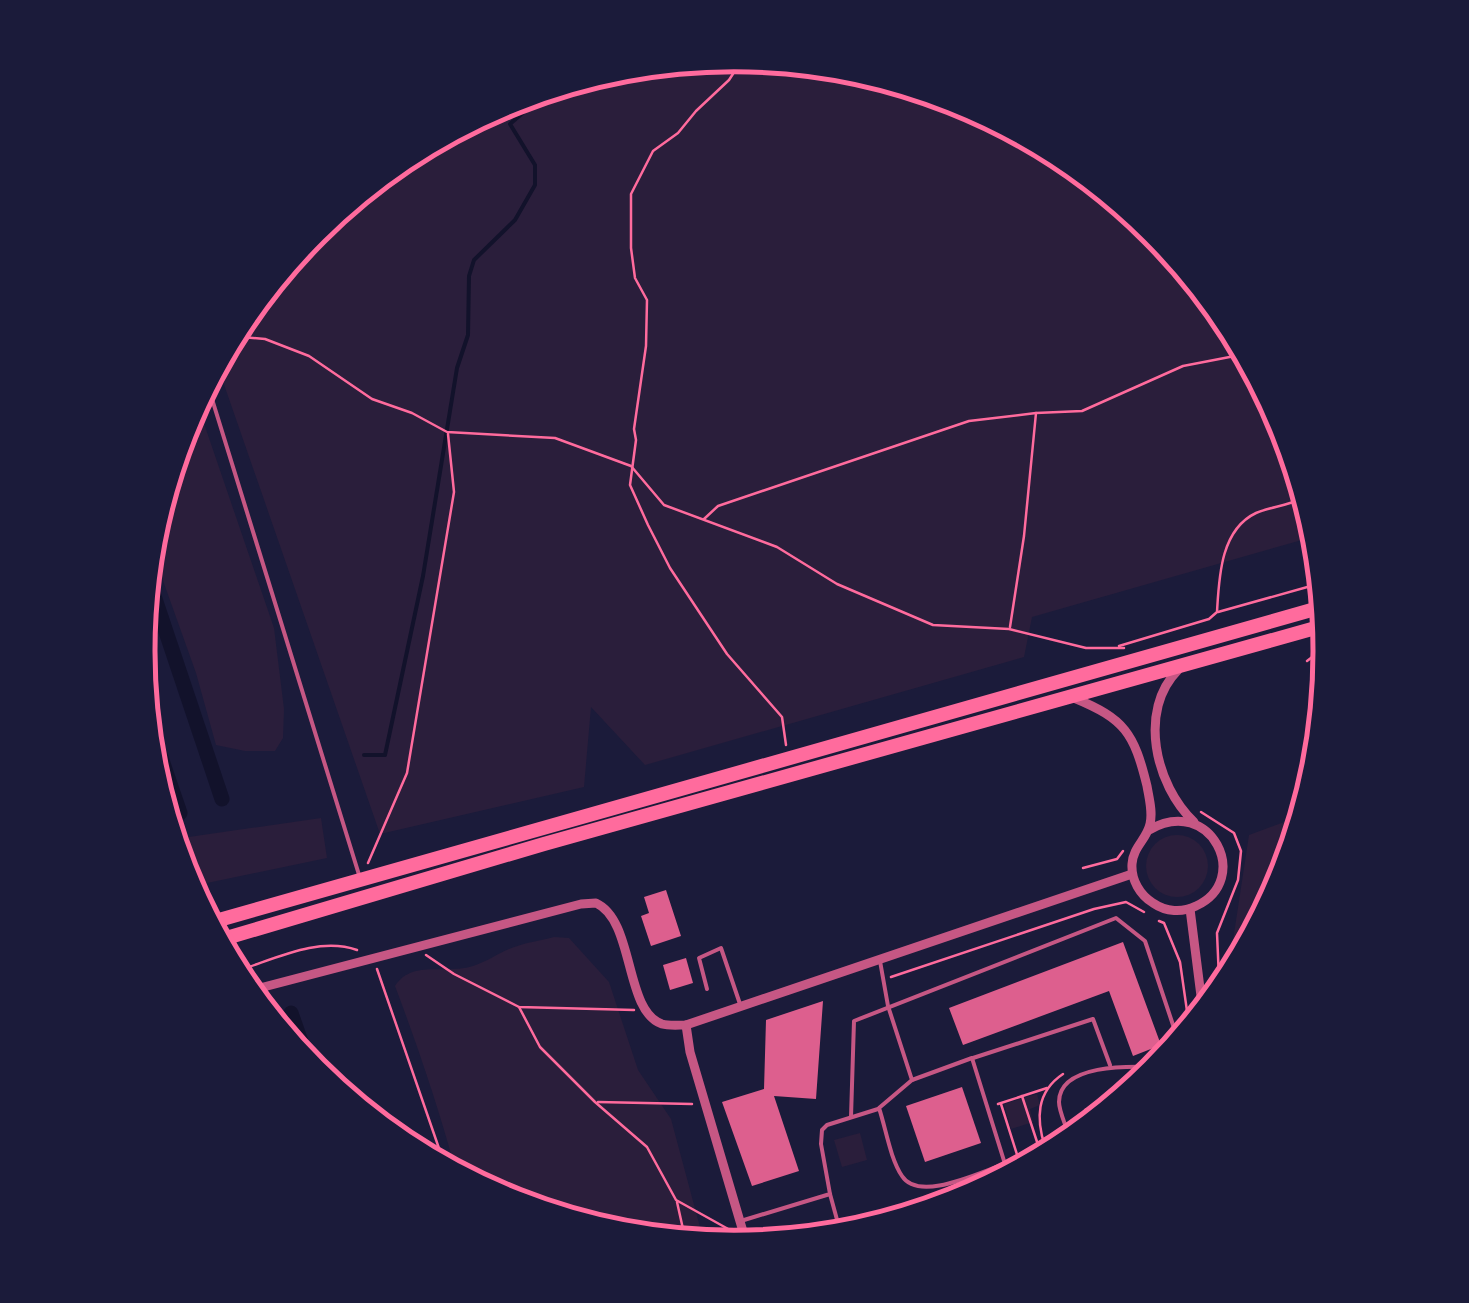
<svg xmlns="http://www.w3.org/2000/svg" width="1469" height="1303" font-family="'PT Sans',sans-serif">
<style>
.green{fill:#2a1e3b}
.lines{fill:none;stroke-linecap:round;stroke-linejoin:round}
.stream{stroke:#12122b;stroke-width:4}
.canal{stroke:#12122b;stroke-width:15}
.building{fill:#dd5f8e}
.path{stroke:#ff6b9d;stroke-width:2.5}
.service{stroke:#c65784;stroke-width:4}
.minor{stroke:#c65784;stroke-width:9}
.primary{stroke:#ff6b9d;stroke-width:14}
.rim{fill:none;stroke:#ff6b9d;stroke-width:5}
</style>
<rect width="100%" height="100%" fill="#1b1b3a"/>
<g class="green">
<polygon points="735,55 963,101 1157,230 1286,424 1309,538 1032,617 1024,657 645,765 591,707 584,787 380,834 219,370 313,229 507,100"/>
<polygon points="197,403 274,628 284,709 283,738 275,751 245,751 216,745 196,673 156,561 184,423"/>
<polygon points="1298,817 1285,880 1240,948 1232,947 1249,835"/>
<polygon points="321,818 327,858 188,887 183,879 175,839"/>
<circle cx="1177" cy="866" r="31"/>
<path d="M 554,937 L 569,938 L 609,982 L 638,1070 L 671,1119 L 704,1242 L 506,1202 L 455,1168 C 438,1106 418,1047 395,986 C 412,959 445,975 473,966 C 486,962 497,954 509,949 C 523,943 539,941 554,937 Z"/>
<polygon points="1037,1094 1040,1105 1030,1109 1033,1122 1011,1129 1004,1104"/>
<polygon points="860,1133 867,1160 842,1167 834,1140"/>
</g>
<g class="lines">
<polyline class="stream" points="364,755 385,755 423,576 457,368 468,335 469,276 474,260 515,220 535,185 535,165 510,124 525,111 534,95"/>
<g class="canal">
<polyline points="151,587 222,799"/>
<polyline points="156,743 180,813"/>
<polyline points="291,1013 312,1073"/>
</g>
</g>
<g class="building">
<polygon points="666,890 681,936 651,946 641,916 649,913 644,897"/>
<polygon points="1123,942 1161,1045 1133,1056 1109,991 963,1045 949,1008"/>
<polygon points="686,958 693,983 670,990 663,965"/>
<polygon points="823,1001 816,1099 774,1096 799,1171 752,1186 722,1102 764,1089 766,1020"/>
<polygon points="962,1087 981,1143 925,1162 906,1106"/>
<polygon points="1118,1097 1119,1098 1088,1119 1084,1109"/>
</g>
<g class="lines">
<g class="path">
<polyline points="744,57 729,80 696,111 678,133 653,151 631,194 631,248 635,278 647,300 646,346 634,429 636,440 630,485 648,525 670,568 727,654 782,717 786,745"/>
<polyline points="241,337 265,339 309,356 372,399 412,413 447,432 555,438 631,466 664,505 777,547 837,584 933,625 1009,629 1086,648 1124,648"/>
<polyline points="704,519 718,506 969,421 1036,413"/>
<polyline points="1218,612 1318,584"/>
<polyline points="1010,627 1024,536 1036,413 1082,411 1183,366 1240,355"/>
<path d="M 1119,646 L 1209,619 L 1217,612 C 1219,579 1220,530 1256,513 C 1270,507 1286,506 1301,499"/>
<polyline points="1307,661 1329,644"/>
<polyline points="1201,812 1234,833 1241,851 1238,880 1217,933 1219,979"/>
<polyline points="368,863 407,773 454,492 448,434"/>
<polyline points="1083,868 1117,859 1123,851"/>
<polyline points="1159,921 1164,923 1180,962 1189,1025"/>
<polyline points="426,955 454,974 519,1007 634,1010"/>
<path d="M 243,969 C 279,957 320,937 357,950"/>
<polyline points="377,969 443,1160"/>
<polyline points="891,977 1094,909 1126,902 1144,912"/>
<polyline points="519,1007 540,1047 595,1102 647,1147 676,1200 730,1230"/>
<polyline points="1022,1096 1040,1151"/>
<polyline points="598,1102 692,1104"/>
<polyline points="998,1104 1047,1088"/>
<polyline points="1001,1104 1020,1164"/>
<path d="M 1045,1147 C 1036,1119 1036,1092 1063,1074"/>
<polyline points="677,1202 685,1238"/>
</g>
<g class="service">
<polyline points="208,386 360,878"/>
<polyline points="880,961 888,1006 912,1080"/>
<polyline points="707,989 699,958 721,948 741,1007"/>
<path d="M 972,1058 L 1005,1164 C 980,1172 919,1203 902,1176 C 890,1158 886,1129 879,1108 L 912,1080 Z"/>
<polyline points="973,1058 1093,1019 1110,1065"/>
<polyline points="851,1117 854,1021 1116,918 1145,941 1178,1040"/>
<path d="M 1068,1133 C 1065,1123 1059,1111 1059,1102 C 1059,1064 1130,1066 1154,1067 L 1156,1073"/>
<polyline points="830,1194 839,1227"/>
<polyline points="744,1220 830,1194 821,1144 822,1130 827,1125 878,1109"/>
</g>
<g class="minor">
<path d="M 1178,670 C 1138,710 1155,785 1194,822"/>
<path d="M 1074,698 C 1125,719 1134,733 1147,786 C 1149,798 1153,812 1150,824 C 1147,839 1133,847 1132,864 C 1131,880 1140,895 1153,903 C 1166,912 1182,913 1196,906 C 1253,880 1211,794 1149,830"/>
<polyline points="1190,909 1202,1004"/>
<path d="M 256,989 L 581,904 L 596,903 C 635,921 624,1011 662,1024 C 669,1026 678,1025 686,1025 L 1132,874"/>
<polyline points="686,1025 690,1052 747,1245"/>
</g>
<g class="primary">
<polyline points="212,922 1322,607"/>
<polyline points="223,939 544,844 1326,625"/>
</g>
</g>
<path d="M0 0H1469V1303H0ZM155 651a579 579 0 1 1 1158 0a579 579 0 1 1-1158 0Z" fill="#1b1b3a" fill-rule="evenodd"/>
<path class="rim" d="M155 651a579 579 0 1 1 1158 0a579 579 0 1 1-1158 0Z"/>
</svg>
